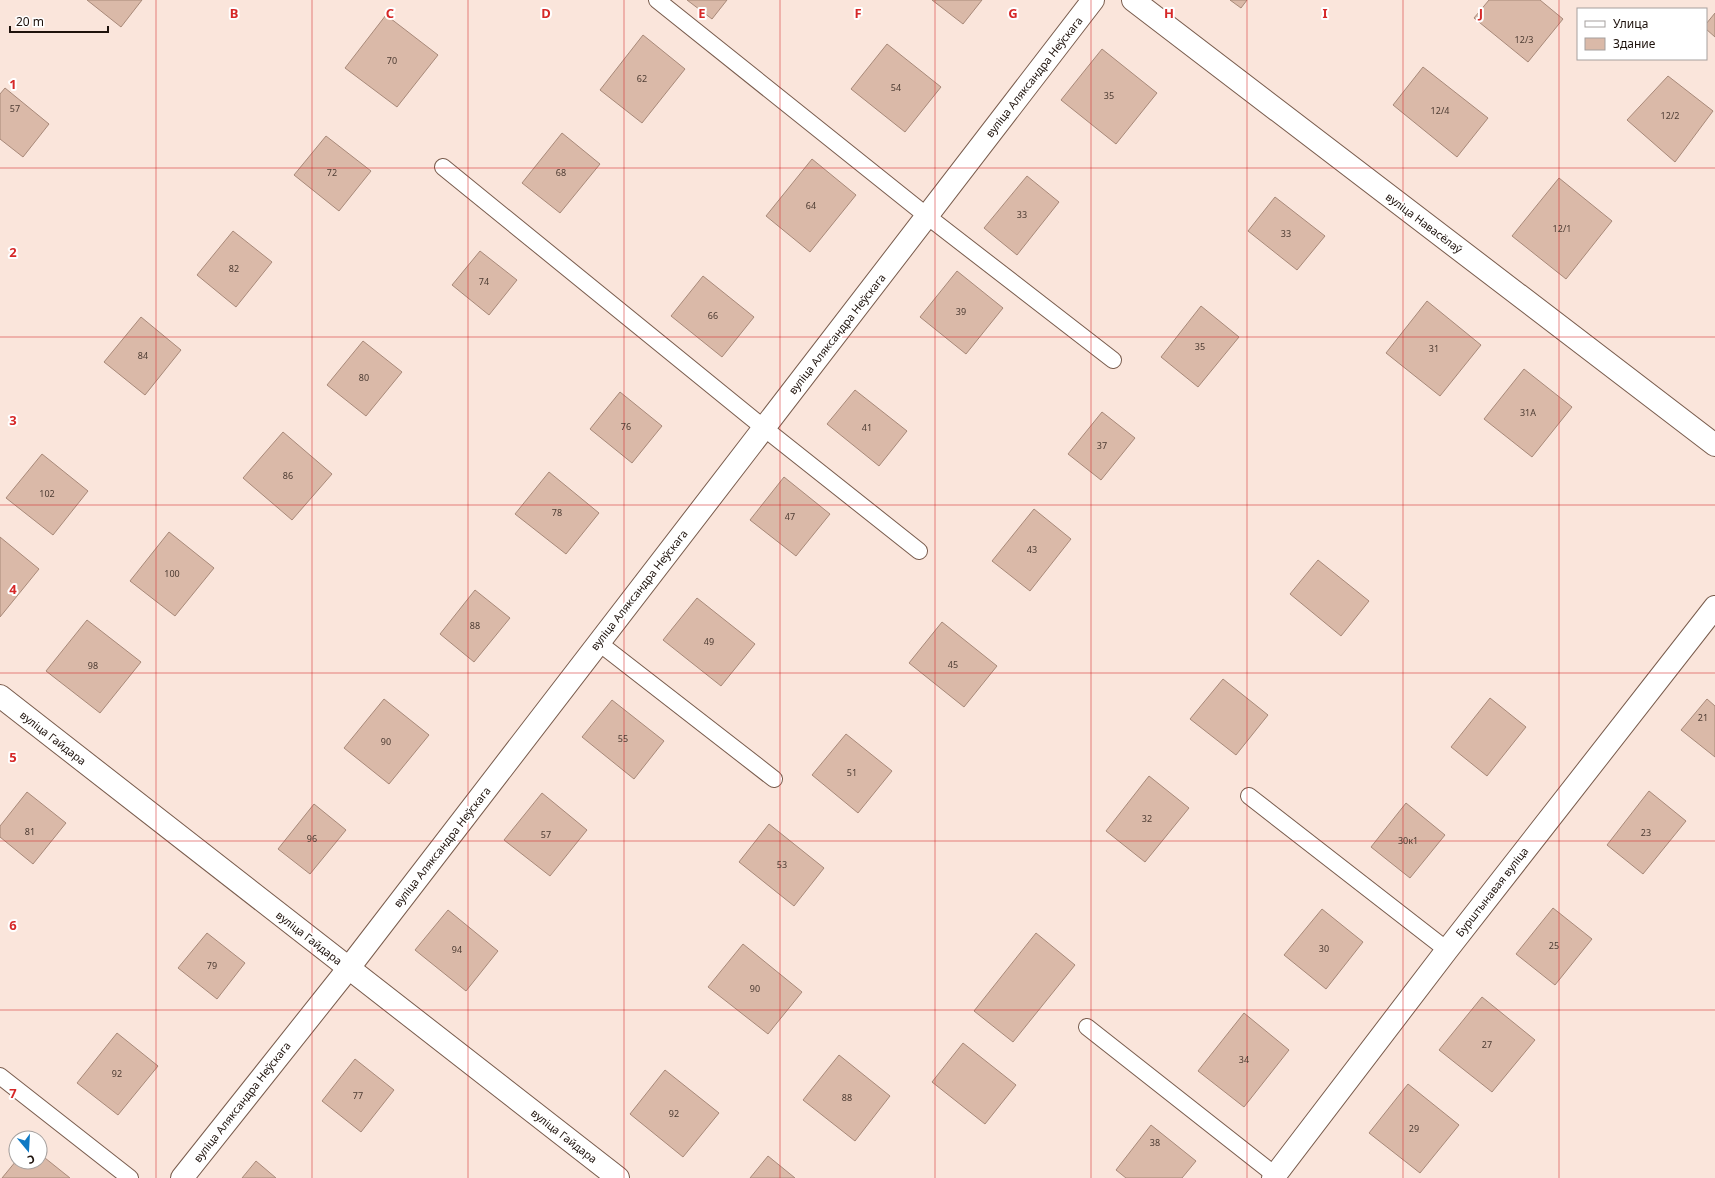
<svg xmlns="http://www.w3.org/2000/svg" width="1715" height="1178" font-family="'Noto Sans',sans-serif">
<style>
.building{fill:#dab9a8;stroke:#a88979}
.lines{fill:none;stroke-linecap:round;stroke-linejoin:round}
.lane-casing{stroke:#795c4d;stroke-width:18}
.street-casing{stroke:#795c4d;stroke-width:24}
.lane{stroke:#fff;stroke-width:16}
.street{stroke:#fff;stroke-width:22}
.grid{fill:none;stroke:#d62828;stroke-width:1;stroke-opacity:0.55}
.labels{text-anchor:middle;stroke-width:4;stroke-linejoin:round;paint-order:stroke}
.number-label{font-size:9px;fill:#4d3c33}
.street-label{font-size:11px;fill:#1e120c;stroke:#fff}
.grid-label{font-size:13px;text-anchor:middle;font-weight:bold;fill:#d62828;stroke:#fff;stroke-width:4;stroke-linejoin:round;paint-order:stroke}
</style>
<rect width="100%" height="100%" fill="#fae5db"/>
<g class="building">
<polygon points="87,0 142,0 121,27"/>
<polygon points="687,0 727,0 712,19"/>
<polygon points="932,0 982,0 963,24"/>
<polygon points="1230,0 1247,0 1241,8"/>
<polygon points="1489,0 1540,0 1563,19 1528,62 1474,18"/>
<polygon points="1715,13 1715,37 1706,29 1706,24"/>
<polygon points="386,15 438,55 397,107 345,68"/>
<polygon points="643,35 685,69 642,123 600,90"/>
<polygon points="887,44 941,87 905,132 851,89"/>
<polygon points="1102,49 1157,93 1116,144 1061,100"/>
<polygon points="1423,67 1488,118 1457,157 1393,105"/>
<polygon points="1668,76 1713,111 1675,162 1627,120"/>
<polygon points="5,88 49,124 23,157 0,139 0,94"/>
<polygon points="562,133 600,164 560,213 522,183"/>
<polygon points="326,136 371,171 339,211 294,175"/>
<polygon points="812,159 856,195 810,252 766,216"/>
<polygon points="1027,176 1059,202 1017,255 984,228"/>
<polygon points="1559,178 1612,221 1566,279 1512,236"/>
<polygon points="1275,197 1325,236 1297,270 1248,231"/>
<polygon points="233,231 272,262 236,307 197,275"/>
<polygon points="480,251 517,280 489,315 452,285"/>
<polygon points="957,271 1003,308 966,354 920,317"/>
<polygon points="703,276 754,317 722,357 671,316"/>
<polygon points="1427,301 1481,345 1440,396 1386,353"/>
<polygon points="1201,306 1239,337 1198,387 1161,357"/>
<polygon points="141,317 181,350 145,395 104,362"/>
<polygon points="363,341 402,372 366,416 327,385"/>
<polygon points="1524,369 1572,407 1532,457 1484,419"/>
<polygon points="855,390 907,431 879,466 827,424"/>
<polygon points="620,392 662,426 632,463 590,429"/>
<polygon points="1102,412 1135,438 1101,480 1068,454"/>
<polygon points="283,432 332,474 292,520 243,478"/>
<polygon points="42,454 88,491 53,535 6,498"/>
<polygon points="549,472 599,513 566,554 515,514"/>
<polygon points="784,477 830,514 796,556 750,520"/>
<polygon points="1034,509 1071,539 1030,591 992,561"/>
<polygon points="169,532 214,568 175,616 130,581"/>
<polygon points="0,537 39,569 0,617"/>
<polygon points="1318,560 1369,601 1341,636 1290,594"/>
<polygon points="475,590 510,618 474,662 440,634"/>
<polygon points="697,598 755,644 721,686 663,640"/>
<polygon points="87,620 141,662 100,713 46,671"/>
<polygon points="942,622 997,666 964,707 909,663"/>
<polygon points="1223,679 1268,715 1236,755 1190,719"/>
<polygon points="1490,698 1526,727 1487,776 1451,747"/>
<polygon points="384,699 429,735 389,784 344,748"/>
<polygon points="1707,699 1715,706 1715,757 1681,730"/>
<polygon points="612,700 664,741 634,779 582,737"/>
<polygon points="846,734 892,771 858,813 812,775"/>
<polygon points="1149,776 1189,808 1145,862 1106,831"/>
<polygon points="1649,791 1686,821 1643,874 1607,845"/>
<polygon points="27,792 66,823 33,864 0,837 0,826"/>
<polygon points="542,793 587,830 550,876 504,840"/>
<polygon points="1406,803 1445,835 1410,878 1371,847"/>
<polygon points="314,804 346,830 310,874 278,849"/>
<polygon points="769,824 824,868 794,906 739,862"/>
<polygon points="1553,908 1592,939 1555,985 1516,954"/>
<polygon points="1322,909 1363,942 1326,989 1284,955"/>
<polygon points="448,910 498,951 466,991 415,950"/>
<polygon points="207,933 245,963 217,999 178,968"/>
<polygon points="1036,933 1075,965 1013,1042 974,1011"/>
<polygon points="743,944 802,992 768,1034 708,987"/>
<polygon points="1482,997 1535,1040 1492,1092 1439,1050"/>
<polygon points="1244,1013 1289,1050 1244,1107 1198,1071"/>
<polygon points="117,1033 158,1066 118,1115 77,1083"/>
<polygon points="963,1043 1016,1085 985,1124 932,1082"/>
<polygon points="839,1055 890,1096 855,1141 803,1100"/>
<polygon points="355,1059 394,1090 361,1132 322,1101"/>
<polygon points="665,1070 719,1113 683,1157 630,1114"/>
<polygon points="1408,1084 1459,1125 1420,1173 1369,1133"/>
<polygon points="1151,1125 1196,1161 1182,1178 1126,1178 1116,1170"/>
<polygon points="40,1154 70,1178 2,1178 16,1161 40,1162"/>
<polygon points="768,1156 795,1178 750,1178"/>
<polygon points="256,1161 276,1178 242,1178"/>
</g>
<g class="lines">
<g class="lane-casing">
<g id="lane">
<polyline points="657,0 927,216 1113,360"/>
<polyline points="443,167 764,428 919,551"/>
<polyline points="599,643 774,779"/>
<polyline points="1249,796 1447,950"/>
<polyline points="1087,1027 1275,1175"/>
<polyline points="0,1076 130,1178"/>
</g>
</g>
<g class="street-casing">
<g id="street">
<polyline points="1133,0 1715,445"/>
<polyline points="0,696 618,1178"/>
<polyline points="182,1178 348,969 1093,0"/>
<polyline points="1273,1178 1447,950 1715,607"/>
</g>
</g>
<use href="#lane" class="lane"/>
<use href="#street" class="street"/>
</g>
<path class="grid" d="M 156,0 L 156,1178M 312,0 L 312,1178M 468,0 L 468,1178M 624,0 L 624,1178M 780,0 L 780,1178M 935,0 L 935,1178M 1091,0 L 1091,1178M 1247,0 L 1247,1178M 1403,0 L 1403,1178M 1559,0 L 1559,1178M 0,168 L 1715,168M 0,337 L 1715,337M 0,505 L 1715,505M 0,673 L 1715,673M 0,841 L 1715,841M 0,1010 L 1715,1010"/>
<g class="labels">
<g class="number-label">
<text x="1524" y="43">12/3</text>
<text x="392" y="64">70</text>
<text x="642" y="82">62</text>
<text x="896" y="91">54</text>
<text x="1109" y="99">35</text>
<text x="15" y="112">57</text>
<text x="1440" y="114">12/4</text>
<text x="1670" y="119">12/2</text>
<text x="332" y="176">72</text>
<text x="561" y="176">68</text>
<text x="811" y="209">64</text>
<text x="1022" y="218">33</text>
<text x="1562" y="232">12/1</text>
<text x="1286" y="237">33</text>
<text x="234" y="272">82</text>
<text x="484" y="285">74</text>
<text x="961" y="315">39</text>
<text x="713" y="319">66</text>
<text x="1200" y="350">35</text>
<text x="1434" y="352">31</text>
<text x="143" y="359">84</text>
<text x="364" y="381">80</text>
<text x="1528" y="416">31А</text>
<text x="626" y="430">76</text>
<text x="867" y="431">41</text>
<text x="1102" y="449">37</text>
<text x="288" y="479">86</text>
<text x="47" y="497">102</text>
<text x="557" y="516">78</text>
<text x="790" y="520">47</text>
<text x="1032" y="553">43</text>
<text x="172" y="577">100</text>
<text x="475" y="629">88</text>
<text x="709" y="645">49</text>
<text x="953" y="668">45</text>
<text x="93" y="669">98</text>
<text x="1703" y="721">21</text>
<text x="623" y="742">55</text>
<text x="386" y="745">90</text>
<text x="852" y="776">51</text>
<text x="1147" y="822">32</text>
<text x="30" y="835">81</text>
<text x="1646" y="836">23</text>
<text x="546" y="838">57</text>
<text x="312" y="842">96</text>
<text x="1408" y="844">30к1</text>
<text x="782" y="868">53</text>
<text x="1554" y="949">25</text>
<text x="1324" y="952">30</text>
<text x="457" y="953">94</text>
<text x="212" y="969">79</text>
<text x="755" y="992">90</text>
<text x="1487" y="1048">27</text>
<text x="1244" y="1063">34</text>
<text x="117" y="1077">92</text>
<text x="358" y="1099">77</text>
<text x="847" y="1101">88</text>
<text x="674" y="1117">92</text>
<text x="1414" y="1132">29</text>
<text x="1155" y="1146">38</text>
</g>
<g class="street-label">
<text transform="translate(1034 77) rotate(-52)" y="4">вуліца Аляксандра Неўскага</text>
<text transform="translate(1424 223) rotate(37)" y="4">вуліца Навасёлаў</text>
<text transform="translate(837 334) rotate(-52)" y="4">вуліца Аляксандра Неўскага</text>
<text transform="translate(639 590) rotate(-52)" y="4">вуліца Аляксандра Неўскага</text>
<text transform="translate(53 738) rotate(38)" y="4">вуліца Гайдара</text>
<text transform="translate(442 847) rotate(-52)" y="4">вуліца Аляксандра Неўскага</text>
<text transform="translate(1492 892) rotate(-52)" y="4">Бурштынавая вуліца</text>
<text transform="translate(309 938) rotate(38)" y="4">вуліца Гайдара</text>
<text transform="translate(242 1102) rotate(-52)" y="4">вуліца Аляксандра Неўскага</text>
<text transform="translate(564 1136) rotate(38)" y="4">вуліца Гайдара</text>
</g>
</g>
<g class="grid-label">
<text x="234" y="18">B</text>
<text x="390" y="18">C</text>
<text x="546" y="18">D</text>
<text x="702" y="18">E</text>
<text x="858" y="18">F</text>
<text x="1013" y="18">G</text>
<text x="1169" y="18">H</text>
<text x="1325" y="18">I</text>
<text x="1481" y="18">J</text>
<text x="13" y="89">1</text>
<text x="13" y="257">2</text>
<text x="13" y="425">3</text>
<text x="13" y="594">4</text>
<text x="13" y="762">5</text>
<text x="13" y="930">6</text>
<text x="13" y="1098">7</text>
</g>
<rect x="1577" y="8" width="130" height="52" fill="#ffffff" stroke="#a5a09e"/>
<rect x="1585" y="21" width="20" height="6" fill="#ffffff" stroke="#a5a09e"/>
<text x="1613" y="28" font-size="12" fill="#1e120c">Улица</text>
<rect x="1585" y="38" width="20" height="12" fill="#dab9a8" stroke="#a5a09e"/>
<text x="1613" y="48" font-size="12" fill="#1e120c">Здание</text>
<g transform="translate(28 1150) rotate(162)"><circle r="19" fill="#ffffff" stroke="#a5a09e"/>
<path d="M0-3L7 15L0 10L-7 15Z" fill="#0e79c4"/>
<text y="-6" font-size="11" font-weight="bold" text-anchor="middle" fill="#1e120c">С</text>
</g>
<path d="M10 26v6h98v-6" fill="none" stroke="#1e120c" stroke-width="2"/>
<text x="16" y="26" font-size="12" fill="#1e120c" stroke="#ffffff" stroke-width="3" paint-order="stroke">20 m</text>
</svg>
